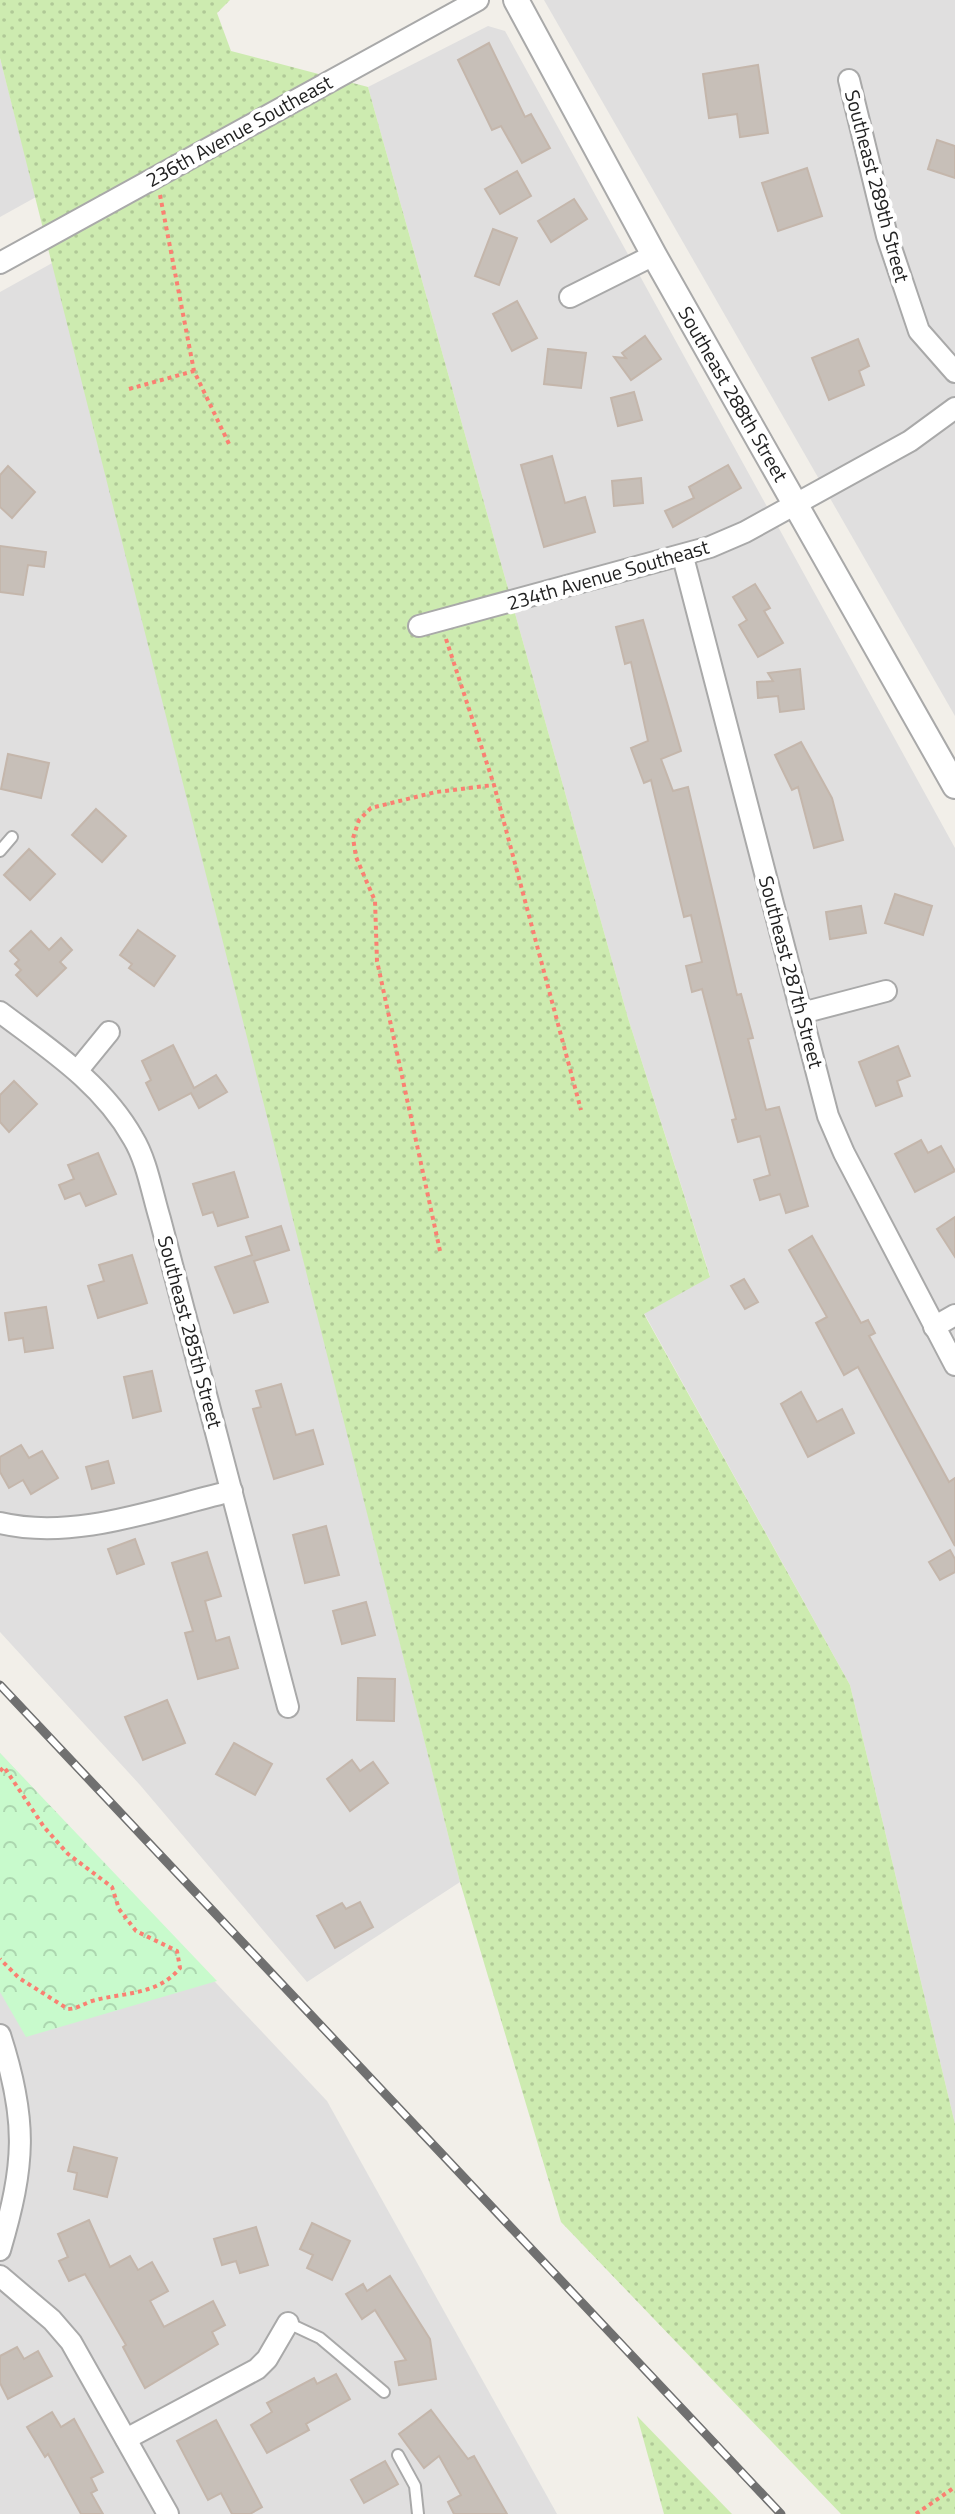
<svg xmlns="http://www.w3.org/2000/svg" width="955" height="2514" font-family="'Titillium Web',sans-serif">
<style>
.residential{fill:#e0dfdf}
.grass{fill:url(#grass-dots)}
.park{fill:url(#park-crowns)}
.building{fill:#c7bfb8;stroke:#c4b6ab;stroke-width:2}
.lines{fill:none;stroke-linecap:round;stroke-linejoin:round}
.service-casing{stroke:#a9a9a9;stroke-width:14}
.minor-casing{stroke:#a9a9a9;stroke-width:24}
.tertiary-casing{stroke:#a9a9a9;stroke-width:28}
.path{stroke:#fa8072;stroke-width:4;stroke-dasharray:4 4;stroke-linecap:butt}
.service{stroke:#fff;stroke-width:10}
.minor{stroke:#fff;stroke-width:20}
.tertiary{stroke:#fff;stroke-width:24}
.rail-casing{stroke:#707070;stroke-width:9}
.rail{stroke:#fff;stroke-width:6;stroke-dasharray:18;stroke-linecap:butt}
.labels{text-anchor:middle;stroke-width:8;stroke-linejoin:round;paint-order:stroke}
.street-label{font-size:20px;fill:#222;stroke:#fff}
</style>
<defs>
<pattern id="grass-dots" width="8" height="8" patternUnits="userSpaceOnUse" patternTransform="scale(2)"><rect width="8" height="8" fill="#cdebb0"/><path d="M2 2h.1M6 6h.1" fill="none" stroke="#b0c997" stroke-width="1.8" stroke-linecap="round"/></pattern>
<pattern id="park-crowns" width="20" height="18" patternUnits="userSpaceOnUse" patternTransform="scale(2)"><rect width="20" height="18" fill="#c8facc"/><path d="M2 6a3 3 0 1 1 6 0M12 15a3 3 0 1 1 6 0" fill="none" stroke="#acd6af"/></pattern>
</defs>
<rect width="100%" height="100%" fill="#f2efe9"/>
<g class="residential">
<polygon points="544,0 955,0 955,716"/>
<polygon points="488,26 505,31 955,848 955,2124 850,1685 644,1313 710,1276 628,1018 368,87"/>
<polygon points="0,58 36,197 0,217"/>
<polygon points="54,262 460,1882 307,1982 140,1785 0,1632 0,292"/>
<polygon points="0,1753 327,2101 557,2514 0,2514"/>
</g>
<g class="grass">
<polygon points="0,0 230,0 217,13 231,51 368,87 628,1018 710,1277 644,1314 850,1685 955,2124 955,2514 841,2514 561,2222 460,1882 0,58"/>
<polygon points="637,2416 732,2514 664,2514"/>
</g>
<polygon class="park" points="0,1753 217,1981 26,2037 0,1992"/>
<g class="building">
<polygon points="489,43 525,117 531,114 550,148 522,163 501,126 492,130 458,60"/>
<polygon points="758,65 768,133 740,137 737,114 709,118 703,74"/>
<polygon points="937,140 955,146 955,178 928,169"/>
<polygon points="807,168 822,216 778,231 762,183"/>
<polygon points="517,171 531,196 500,214 485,189"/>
<polygon points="574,199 587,219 551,242 538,221"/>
<polygon points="493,229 517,238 499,285 475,276"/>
<polygon points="517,301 537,338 512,351 493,314"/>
<polygon points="645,336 661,359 631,380 614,357 626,358 622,353"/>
<polygon points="858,339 869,366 859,371 864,385 829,400 812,358"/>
<polygon points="548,349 586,353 581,388 544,384"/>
<polygon points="634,392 642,420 618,426 611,398"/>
<polygon points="552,456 565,503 585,497 595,532 544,547 521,465"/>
<polygon points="728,465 741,488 673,527 665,511 694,498 689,487"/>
<polygon points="8,466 35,492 12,518 0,507 0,475"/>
<polygon points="641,478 643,503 614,506 612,481"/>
<polygon points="0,546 46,552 44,567 28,565 23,595 0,592"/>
<polygon points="755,584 770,608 764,611 783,643 758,657 739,625 747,620 733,597"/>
<polygon points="643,620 681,751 661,759 673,791 688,787 737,995 741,994 753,1038 748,1039 766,1110 779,1107 808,1206 786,1213 780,1194 760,1200 754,1180 770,1175 760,1136 738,1142 732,1120 736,1119 702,989 692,992 686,966 702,962 691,915 684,917 651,780 644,783 631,748 648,741 631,662 625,664 616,627"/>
<polygon points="800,669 804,709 780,712 778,696 758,698 757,682 773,681 768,673"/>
<polygon points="801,742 832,798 843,840 814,848 798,787 792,790 775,755"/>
<polygon points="8,754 49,763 41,798 1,789"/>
<polygon points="96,809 126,836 102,862 72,835"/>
<polygon points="29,849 55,874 30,900 4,875"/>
<polygon points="895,894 932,906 923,935 885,923"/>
<polygon points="861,906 866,933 830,939 826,912"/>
<polygon points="138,930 175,956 154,986 129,968 132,964 120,955"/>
<polygon points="31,931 49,950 61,938 72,950 60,962 66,968 37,996 16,975 21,970 15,964 19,960 10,951"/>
<polygon points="173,1045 194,1088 216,1075 227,1092 199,1108 191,1093 159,1110 146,1083 151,1080 142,1061"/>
<polygon points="898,1046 910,1076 897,1081 902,1096 876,1106 859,1062"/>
<polygon points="14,1081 37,1104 9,1132 0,1122 0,1095"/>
<polygon points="921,1140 928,1153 941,1146 955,1171 915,1192 895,1154"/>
<polygon points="98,1153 116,1194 86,1206 80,1193 65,1199 59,1185 74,1179 68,1165"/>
<polygon points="234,1172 248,1217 218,1226 213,1212 203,1215 193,1184"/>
<polygon points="955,1217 955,1257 937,1229"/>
<polygon points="281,1226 289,1250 254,1261 268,1302 234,1313 215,1267 252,1255 246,1237"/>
<polygon points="812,1236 861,1323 868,1320 875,1333 869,1336 949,1482 955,1478 955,1546 858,1367 844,1375 816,1323 827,1317 789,1250"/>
<polygon points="132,1255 147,1303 98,1318 88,1286 104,1281 99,1265"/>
<polygon points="744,1279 758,1302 745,1309 731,1286"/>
<polygon points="46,1307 53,1348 25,1352 23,1338 9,1340 5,1313"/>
<polygon points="152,1371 161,1411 133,1418 124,1377"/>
<polygon points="281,1384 296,1435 313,1430 323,1464 274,1479 253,1409 261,1407 256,1391"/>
<polygon points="801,1392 817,1422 842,1409 854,1433 808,1457 781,1404"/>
<polygon points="21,1445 29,1458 42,1451 58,1478 31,1494 23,1480 9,1488 0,1472 0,1457"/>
<polygon points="108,1461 114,1483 92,1489 86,1467"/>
<polygon points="326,1526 339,1575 305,1583 293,1535"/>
<polygon points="135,1539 144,1564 117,1574 108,1549"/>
<polygon points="950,1550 955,1559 955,1572 940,1580 929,1562"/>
<polygon points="207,1552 221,1596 205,1601 216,1641 229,1637 238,1668 198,1679 185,1633 193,1631 172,1563"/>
<polygon points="366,1602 375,1635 342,1644 333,1611"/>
<polygon points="358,1678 395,1679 394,1721 357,1720"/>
<polygon points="167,1700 185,1743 143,1760 125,1717"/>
<polygon points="234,1743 272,1764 255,1795 216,1774"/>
<polygon points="352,1760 360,1771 373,1762 388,1783 350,1811 327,1779"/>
<polygon points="360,1902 373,1927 335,1948 317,1916 342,1903 346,1909"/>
<polygon points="74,2147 117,2158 107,2197 74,2189 77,2173 68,2171"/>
<polygon points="89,2220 110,2267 130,2256 138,2270 152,2262 168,2291 150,2301 164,2327 213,2301 225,2325 212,2332 218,2344 145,2388 123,2347 126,2345 85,2274 69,2281 59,2261 68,2257 58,2234"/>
<polygon points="312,2223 350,2241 332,2280 307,2268 313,2255 300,2249"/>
<polygon points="256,2227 268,2265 240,2273 236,2261 222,2265 214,2239"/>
<polygon points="390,2276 430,2339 436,2379 399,2385 395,2362 406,2360 375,2310 362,2319 346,2294 363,2284 367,2291"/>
<polygon points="17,2347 24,2359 38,2351 52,2376 8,2399 0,2383 0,2356"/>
<polygon points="336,2374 350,2399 306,2424 309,2430 267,2453 251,2425 272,2412 267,2403 314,2378 317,2384"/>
<polygon points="431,2410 468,2459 474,2456 507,2514 454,2514 448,2502 461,2495 439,2456 424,2468 399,2434"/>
<polygon points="52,2412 61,2427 74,2419 103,2472 91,2478 97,2490 91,2493 103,2514 81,2514 48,2454 45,2457 27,2427"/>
<polygon points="216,2420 262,2507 250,2514 232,2514 221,2493 208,2500 177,2441"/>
<polygon points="385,2461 398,2484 364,2503 351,2480"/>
</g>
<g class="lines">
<g class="service-casing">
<g id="service">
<polyline points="0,851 12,837"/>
<polyline points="288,2323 320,2338 384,2392"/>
<polyline points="398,2455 415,2486 418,2514"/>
</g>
</g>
<g class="minor-casing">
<g id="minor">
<polyline points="849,80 887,236 919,331 955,372"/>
<polyline points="0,263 478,0"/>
<polyline points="570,297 654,255"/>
<polyline points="683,557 828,1116 844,1153 955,1365"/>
<polyline points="419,626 710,547 745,532 910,441 955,408"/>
<path d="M 0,1012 C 49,1049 102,1083 133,1138 C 147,1161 152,1193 160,1219 L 288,1707"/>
<polyline points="802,1013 886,991"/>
<polyline points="78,1070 109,1032"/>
<polyline points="934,1327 955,1315"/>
<path d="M 0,1523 C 75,1541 159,1508 232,1491"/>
<path d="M 0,2035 C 28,2121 25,2165 0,2250"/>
<polyline points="0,2276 52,2320 71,2342 168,2514"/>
<polyline points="126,2439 257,2369 267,2359 288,2323"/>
</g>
</g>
<g class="tertiary-casing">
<polyline id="tertiary" points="516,0 654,255 955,786"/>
</g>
<g class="path">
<polyline points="160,195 194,371 230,446"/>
<polyline points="129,389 194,371"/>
<polyline points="446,639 494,785 581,1110"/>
<polyline points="440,1251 377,961 375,901 356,857 353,838 359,820 371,808 436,792 494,785"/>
<path d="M 0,1771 L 4,1767 L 44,1827 L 68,1854 L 112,1887 L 119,1909 L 136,1931 L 177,1951 L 180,1968 C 157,1996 123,1992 92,2001 C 83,2004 77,2009 68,2009 L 19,1978 L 0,1959"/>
<polyline points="916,2514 955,2487"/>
</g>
<use href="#service" class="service"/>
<use href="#minor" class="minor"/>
<use href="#tertiary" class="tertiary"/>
<g class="rail-casing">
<polyline id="rail" points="0,1685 781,2514"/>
</g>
<use href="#rail" class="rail"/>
</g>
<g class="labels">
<g class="street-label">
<text transform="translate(239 131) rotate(-29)" y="7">236th Avenue Southeast</text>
<text transform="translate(877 186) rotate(75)" y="7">Southeast 289th Street</text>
<text transform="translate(733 394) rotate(60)" y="7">Southeast 288th Street</text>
<text transform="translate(608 575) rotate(-16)" y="7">234th Avenue Southeast</text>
<text transform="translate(791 972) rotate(75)" y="7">Southeast 287th Street</text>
<text transform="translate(190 1332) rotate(75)" y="7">Southeast 285th Street</text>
</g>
</g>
</svg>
